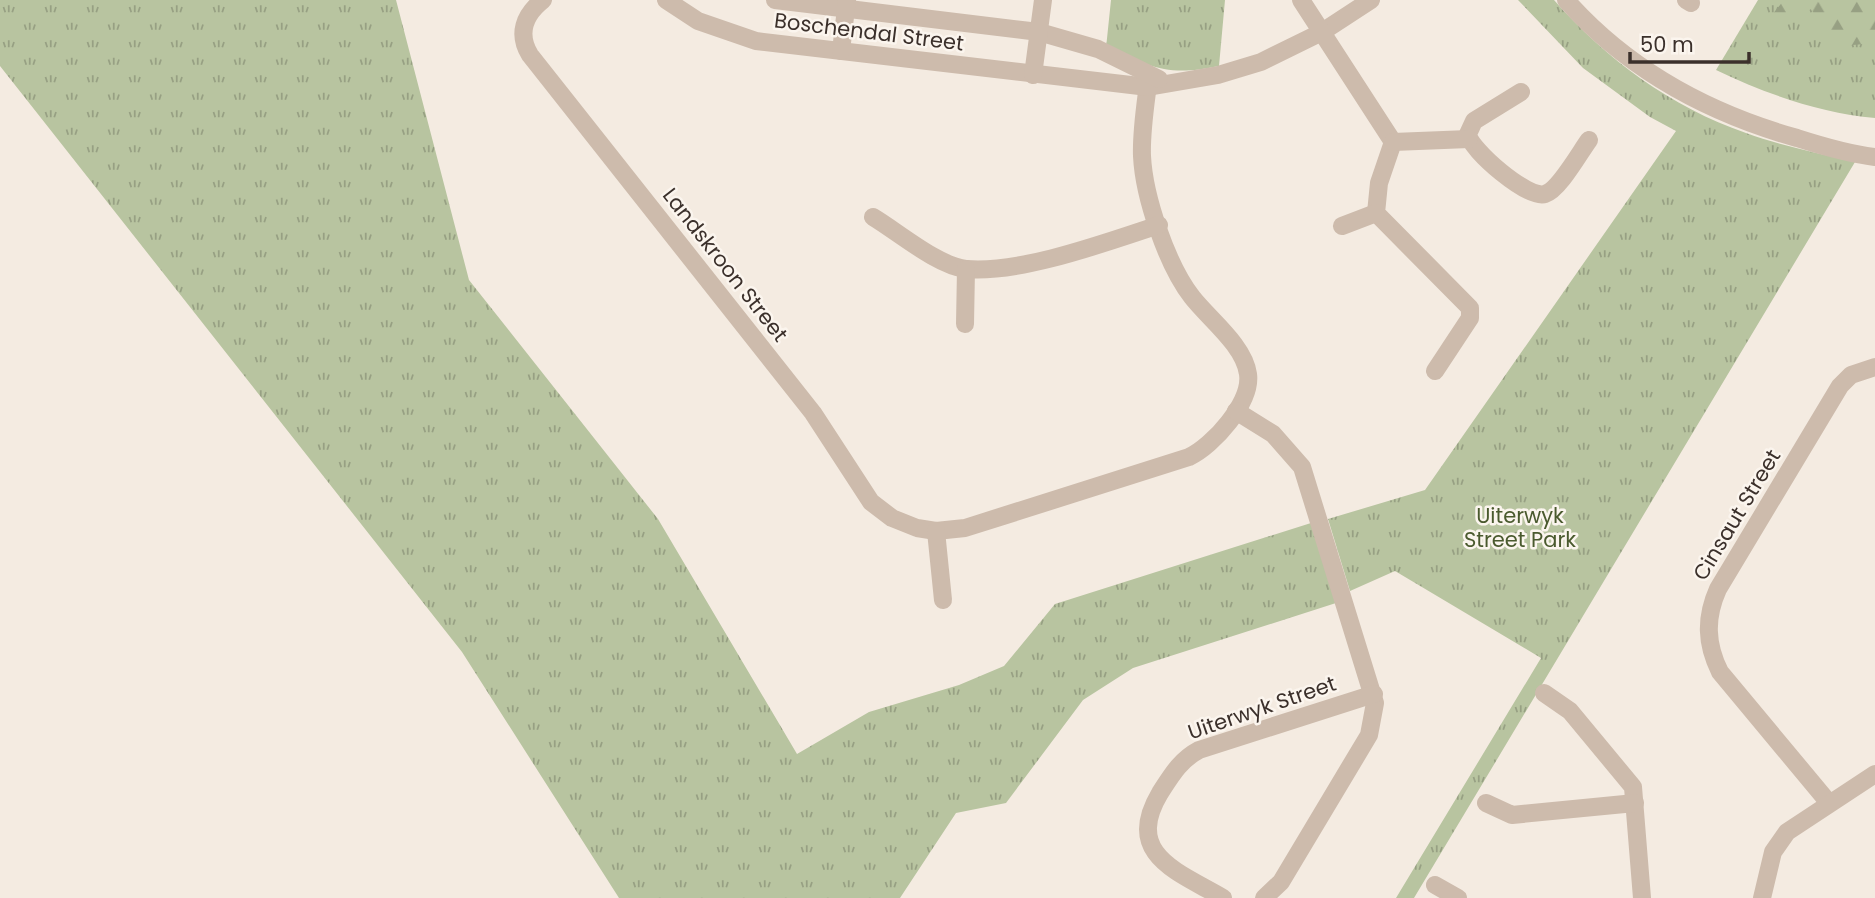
<svg xmlns="http://www.w3.org/2000/svg" width="1875" height="898" font-family="Poppins,sans-serif">
<style>
.grass{fill:url(#grass-tufts)}
.forest{fill:url(#forest-firs)}
.lines{fill:none;stroke-linecap:round;stroke-linejoin:round}
.minor{stroke:#cdbbac;stroke-width:18}
.labels{text-anchor:middle;stroke-width:5;stroke-linejoin:round;paint-order:stroke}
.street-label{font-size:21px;fill:#3b302b;stroke:#fbf5ee}
.park-label{font-size:21px;fill:#4a5a2e;stroke:#fbf5ee}
</style>
<defs>
<pattern id="grass-tufts" width="24" height="20" patternUnits="userSpaceOnUse" patternTransform="scale(1.75)"><rect width="24" height="20" fill="#b8c4a0"/><path d="M3 7l-1-3M5 7V3M7 7l1-3M15 17l-1-3M17 17v-4M19 17l1-3" fill="none" stroke="#97a083"/></pattern>
<pattern id="forest-firs" width="22" height="20" patternUnits="userSpaceOnUse" patternTransform="scale(1.75)"><rect width="22" height="20" fill="#b8c4a0"/><path d="M5 1l3.5 6h-7zM16 11l3.5 6h-7z" fill="#97a083"/></pattern>
</defs>
<rect width="100%" height="100%" fill="#f4ebe1"/>
<g class="grass">
<polygon points="0,0 396,0 469,280 658,519 797,754 869,712 959,685 1004,666 1055,604 1311,523 1336,603 1133,668 1083,700 1006,803 956,813 900,898 619,898 462,652 0,66"/>
<path d="M 1111,0 L 1225,0 L 1219,66 C 1168,77 1152,67 1106,48 Z"/>
<path d="M 1518,0 L 1554,0 C 1606,59 1671,107 1746,133 C 1781,146 1819,153 1855,162 L 1414,898 L 1396,898 L 1541,658 L 1395,571 L 1350,591 L 1328,519 L 1425,490 L 1676,131 L 1650,117 L 1583,68 Z"/>
<path d="M 1758,0 L 1875,0 L 1875,118 C 1820,113 1766,94 1716,70 Z"/>
</g>
<polygon class="forest" points="1784,0 1875,0 1875,43 1831,47 1822,41 1819,22 1811,9 1778,31 1771,28 1771,16"/>
<g class="lines">
<g class="minor">
<path d="M 543,0 C 524,15 517,34 530,55 L 813,413 L 871,502 L 892,518 L 917,528 L 936,531 L 965,528 L 1189,457 C 1213,446 1252,402 1248,374 C 1244,345 1209,319 1192,297 C 1167,265 1144,197 1142,156 C 1141,130 1146,102 1149,76"/>
<polyline points="666,0 698,21 756,41 1148,87 1218,75 1261,62 1322,32 1371,0"/>
<polyline points="775,0 1039,32 1098,49 1159,79"/>
<polyline points="1301,0 1393,142"/>
<path d="M 1566,0 C 1628,70 1708,113 1797,138 C 1822,146 1849,154 1875,157"/>
<polyline points="1686,0 1691,3"/>
<polyline points="841,51 847,0"/>
<polyline points="1033,75 1043,0"/>
<path d="M 1521,92 L 1474,121 L 1468,134 C 1470,150 1529,200 1545,194 C 1559,190 1580,152 1589,140"/>
<polyline points="1393,142 1379,183 1376,213 1470,308 1470,318 1435,371"/>
<polyline points="1393,142 1469,139"/>
<path d="M 873,217 C 898,232 938,266 966,269 C 1020,274 1107,242 1159,225"/>
<polyline points="1342,226 1376,213"/>
<polyline points="965,324 966,269"/>
<polyline points="1236,411 1273,434 1302,467 1375,703 1369,735 1281,882 1264,898"/>
<polyline points="936,531 943,600"/>
<polyline points="1544,693 1570,711 1633,787 1642,898"/>
<polyline points="1486,803 1512,815 1635,803"/>
<path d="M 1829,803 L 1720,672 C 1706,644 1705,618 1718,589 L 1840,386 L 1851,375 L 1875,367"/>
<polyline points="1435,885 1458,898"/>
<path d="M 1223,898 C 1179,872 1123,855 1160,793 C 1171,776 1180,760 1199,750 L 1374,694"/>
<polyline points="1762,898 1773,852 1787,832 1875,774"/>
</g>
</g>
<g class="labels">
<g class="street-label">
<text transform="translate(869 32) rotate(7)" y="7">Boschendal Street</text>
<text transform="translate(725 265) rotate(52)" y="7">Landskroon Street</text>
<text transform="translate(1737 515) rotate(-59)" y="7">Cinsaut Street</text>
<text transform="translate(1262 708) rotate(-19)" y="7">Uiterwyk Street</text>
</g>
<g class="park-label">
<text x="1520" y="523">Uiterwyk<tspan x="1520" dy="24">Street Park</tspan></text>
</g>
</g>
<path d="M1630 52v10h119v-10" fill="none" stroke="#3b302b" stroke-width="3.5"/>
<text x="1640" y="52" font-size="21" fill="#3b302b" stroke="#fbf5ee" stroke-width="5" paint-order="stroke">50 m</text>
</svg>
